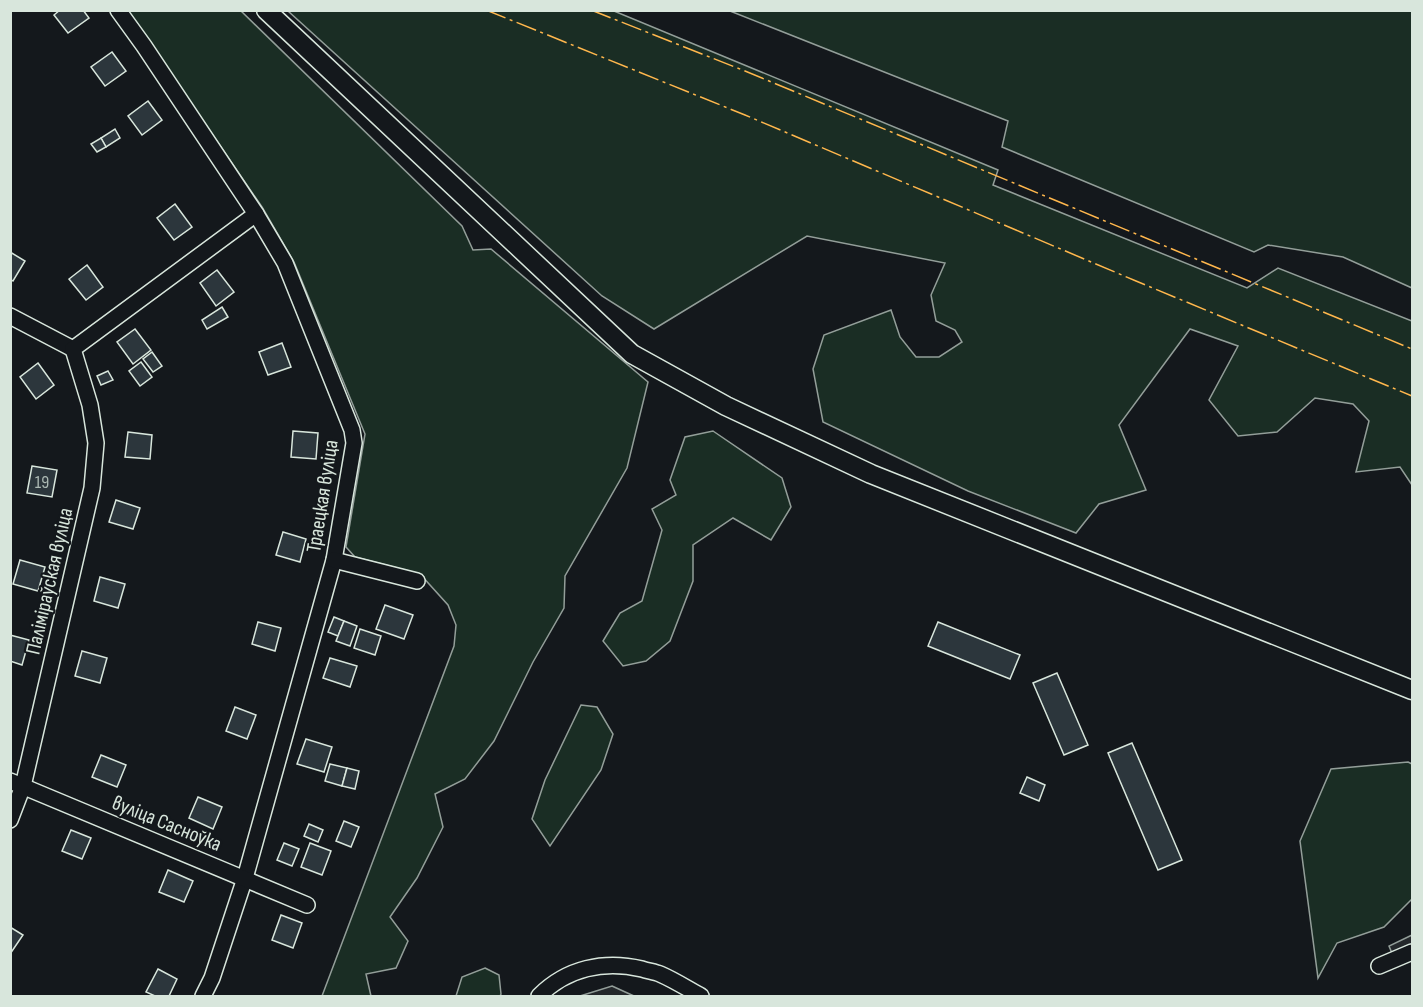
<svg xmlns="http://www.w3.org/2000/svg" width="1423" height="1007" font-family="'Sofia Sans Condensed',sans-serif">
<style>
.green{fill:#1a2d24;stroke:#939e99;stroke-width:1.5}
.parking{fill:#24282b;stroke:#939e99;stroke-width:1.5}
.building{fill:#2c363c;stroke:#d8e6dc;stroke-width:1.5}
.lines{fill:none;stroke-linecap:round;stroke-linejoin:round}
.minor-casing{stroke:#d8e6dc;stroke-width:18}
.major-casing{stroke:#d8e6dc;stroke-width:21}
.minor{stroke:#14181c;stroke-width:15}
.major{stroke:#14181c;stroke-width:18}
.power{stroke:#ffb74d;stroke-width:1.5;stroke-dasharray:21 4.5 3 4.5;stroke-linecap:butt}
.labels{text-anchor:middle;stroke-width:4.5;stroke-linejoin:round;paint-order:stroke}
.number-label{font-size:18px;fill:#adbab4}
.street-label{font-size:21px;fill:#d8e6dc;stroke:#14181c}
</style>
<rect width="100%" height="100%" fill="#14181c"/>
<g class="green">
<polygon points="128,11 241,11 462,226 473,250 491,249 648,382 627,468 565,576 564,608 533,662 494,741 465,779 435,794 443,827 417,878 390,917 408,941 396,968 366,974 371,996 322,996 454,646 456,625 448,605 420,574 355,557 346,547 365,434 294,262 262,207"/>
<polygon points="288,11 614,11 998,170 993,185 1247,288 1278,268 1412,321 1412,485 1400,467 1356,472 1369,421 1353,404 1315,398 1277,432 1238,436 1209,400 1238,346 1190,329 1119,425 1146,490 1099,504 1076,533 968,491 823,422 813,369 824,335 891,310 900,337 916,357 939,357 962,342 955,330 936,321 931,295 945,263 807,236 654,329 602,296"/>
<polygon points="730,11 1412,11 1412,288 1343,257 1268,245 1254,252 1002,147 1008,121"/>
<polygon points="713,431 782,478 791,507 771,540 733,518 693,545 693,581 670,641 646,661 623,666 603,641 620,613 642,601 662,530 652,509 676,495 670,480 685,437"/>
<polygon points="581,705 597,707 613,734 601,770 550,846 532,819 545,780"/>
<polygon points="1408,762 1412,764 1412,899 1384,927 1337,943 1318,978 1300,841 1331,769"/>
<polygon points="485,968 499,975 501,994 500,996 456,996 462,977"/>
</g>
<g class="parking">
<polygon points="1412,935 1412,958 1397,965 1389,946"/>
<polygon points="612,986 634,996 580,996"/>
</g>
<g class="building">
<polygon points="60,10 83,10 89,18 68,33 54,15"/>
<polygon points="112,52 126,71 105,86 91,67"/>
<polygon points="148,101 162,120 142,135 128,116"/>
<polygon points="115,129 120,138 106,147 101,138"/>
<polygon points="101,138 106,147 97,152 91,144"/>
<polygon points="175,204 192,227 174,240 157,218"/>
<polygon points="10,252 25,261 13,281 10,279"/>
<polygon points="87,265 103,287 86,300 69,279"/>
<polygon points="217,270 234,292 216,306 200,283"/>
<polygon points="222,307 228,317 207,329 202,320"/>
<polygon points="135,329 151,350 133,364 117,342"/>
<polygon points="282,343 291,367 268,375 259,352"/>
<polygon points="152,352 162,366 153,372 143,359"/>
<polygon points="141,362 152,377 140,386 129,371"/>
<polygon points="38,363 54,385 36,399 20,377"/>
<polygon points="108,371 113,380 101,385 97,376"/>
<polygon points="293,431 318,433 316,459 291,457"/>
<polygon points="128,432 152,435 150,459 125,457"/>
<polygon points="32,466 57,470 52,497 27,493"/>
<polygon points="116,500 140,508 133,529 109,522"/>
<polygon points="283,532 306,539 300,562 276,555"/>
<polygon points="20,560 45,567 38,591 13,584"/>
<polygon points="100,577 125,584 118,608 94,601"/>
<polygon points="385,605 413,615 404,639 376,629"/>
<polygon points="334,617 344,621 338,636 328,632"/>
<polygon points="344,621 357,626 350,646 336,641"/>
<polygon points="258,622 281,628 275,651 252,644"/>
<polygon points="938,622 1020,655 1010,679 928,646"/>
<polygon points="360,629 381,636 375,655 354,648"/>
<polygon points="10,635 29,640 22,665 10,661"/>
<polygon points="82,651 107,658 100,683 75,676"/>
<polygon points="330,658 357,666 350,687 323,678"/>
<polygon points="1057,673 1088,745 1064,755 1033,683"/>
<polygon points="235,707 256,715 247,739 226,731"/>
<polygon points="306,739 332,747 324,772 297,764"/>
<polygon points="1132,743 1182,860 1158,870 1108,753"/>
<polygon points="101,755 126,765 117,787 92,777"/>
<polygon points="330,764 347,768 342,786 325,781"/>
<polygon points="347,768 359,771 355,789 342,786"/>
<polygon points="1027,777 1045,785 1039,801 1020,793"/>
<polygon points="198,797 222,807 213,829 189,818"/>
<polygon points="344,821 359,827 351,847 336,841"/>
<polygon points="309,824 323,830 318,842 304,836"/>
<polygon points="71,830 91,838 82,859 62,851"/>
<polygon points="284,843 299,849 292,866 277,860"/>
<polygon points="310,843 331,851 322,875 301,867"/>
<polygon points="168,870 193,881 184,902 159,892"/>
<polygon points="281,915 302,923 293,948 272,940"/>
<polygon points="10,927 23,935 10,954"/>
<polygon points="158,969 177,979 169,996 155,996 146,992"/>
</g>
<g class="lines">
<g class="minor-casing">
<g id="minor">
<polyline points="118,10 144,46 256,214 285,263 352,430 354,443 334,560 245,878 212,978 203,996"/>
<polyline points="10,316 73,349"/>
<polyline points="334,560 417,581"/>
<polyline points="10,781 307,905"/>
<polyline points="10,820 23,786 92,488 96,443 90,405 73,349 256,214"/>
<polyline points="1379,966 1412,952"/>
<path d="M 539,996 C 567,968 604,960 642,969 C 648,971 655,972 660,974 C 674,980 688,989 701,996"/>
</g>
</g>
<g class="major-casing">
<polyline id="major" points="266,10 632,354 726,406 871,474 1412,690"/>
</g>
<use href="#minor" class="minor"/>
<use href="#major" class="major"/>
<g class="power">
<polyline points="486,10 745,115 1136,281 1412,396"/>
<polyline points="591,10 745,71 1412,349"/>
</g>
</g>
<g class="labels">
<g class="number-label">
<text x="42" y="488">19</text>
</g>
<g class="street-label">
<text transform="translate(322 496) rotate(-81)" y="7">Траецкая вуліца</text>
<text transform="translate(49 581) rotate(-77)" y="7">Паліміраўская вуліца</text>
<text transform="translate(167 823) rotate(22)" y="7">вуліца Сасноўка</text>
</g>
</g>
<rect width="1423" height="1007" fill="none" stroke="#d8e6dc" stroke-width="24"/>
</svg>
